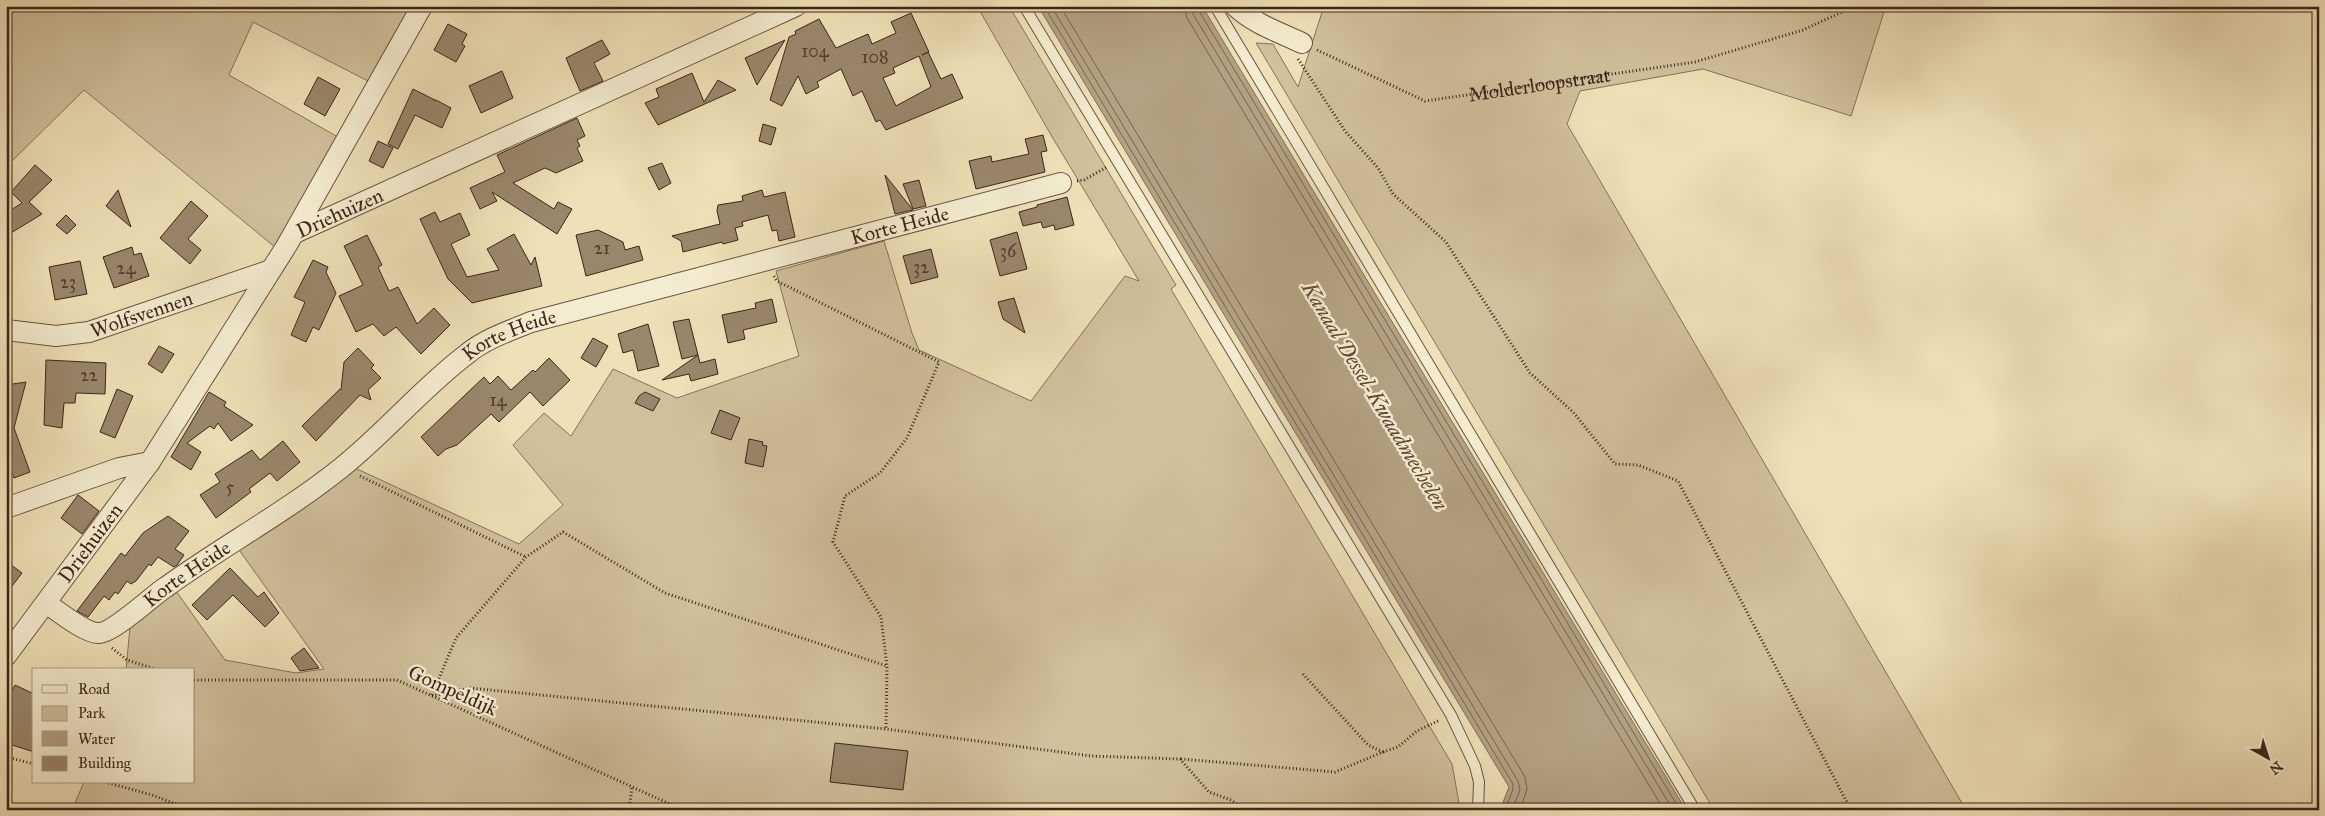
<svg xmlns="http://www.w3.org/2000/svg" width="2325" height="816" font-family="'IM FELL Great Primer',serif">
<style>
.green{fill:#d0c19c;stroke:#86735b}
.water{fill:#b2a182;stroke:#836f58}
.lines{fill:none;stroke-linecap:round;stroke-linejoin:round}
.shore{stroke:#78634e;stroke-width:1}
.building{fill:#99876c;stroke:#3d251a;fill-rule:evenodd}
.service-casing{stroke:#695441;stroke-width:12}
.minor-casing{stroke:#695441;stroke-width:22}
.path{stroke:#3d251a;stroke-width:3;stroke-dasharray:1 2.5;stroke-linecap:butt}
.service{stroke:#f4ecd0;stroke-width:10}
.minor{stroke:#f4ecd0;stroke-width:20}
.labels{text-anchor:middle;stroke-width:5;stroke-linejoin:round;paint-order:stroke}
.number-label{font-size:18px;fill:#543e2e}
.street-label{font-size:20px;fill:#3d251a;stroke:#f4ecd0}
.water-label{font-size:21px;font-style:italic;fill:#604a39;stroke:#f4ecd0}
</style>
<rect width="100%" height="100%" fill="#eee1b7"/>
<filter id="stains"><feTurbulence type="fractalNoise" baseFrequency=".004" numOctaves="4"/><feColorMatrix values="0 0 0 0 .2 0 0 0 0 .09 0 0 0 0 .02 0 0 0 .5 -.17"/></filter>
<radialGradient id="worn" r=".72"><stop offset=".6" stop-color="#630" stop-opacity="0"/><stop offset="1" stop-color="#630" stop-opacity=".3"/></radialGradient>
<g class="green">
<polygon points="6,6 410,6 368,81 253,22 229,75 338,137 276,248 84,90 6,167"/>
<polygon points="977,6 1009,6 1176,285 1171,289 1452,764 1459,803 1456,810 72,810 84,782 194,782 194,670 126,670 130,627 176,591 225,660 296,673 324,669 237,547 355,468 519,544 563,505 513,445 544,413 571,436 613,369 677,398 799,356 776,271 884,241 912,333 919,350 1031,401 1125,276 1139,281 1051,135"/>
<polygon points="1324,6 1886,6 1851,116 1703,69 1580,91 1567,124 1966,810 1714,810 1256,43 1273,44 1298,87"/>
</g>
<polygon class="water" points="1038,6 1202,6 1686,810 1500,810 1509,787"/>
<g class="lines">
<g class="shore">
<polyline points="1044,6 1513,784 1513,789 1505,810"/>
<polyline points="1051,6 1518,781 1520,790 1512,810"/>
<polyline points="1060,6 1525,777 1527,789 1520,810"/>
<polyline points="1184,6 1187,18 1664,810"/>
<polyline points="1191,6 1193,14 1673,810"/>
<polyline points="1198,6 1199,11 1680,810"/>
</g>
</g>
<g class="building">
<path d="M 911,13 L 929,52 L 922,55 L 928,52 L 941,79 L 952,74 L 963,98 L 886,130 L 880,120 L 876,122 L 862,91 L 853,96 L 841,69 L 817,82 L 819,87 L 806,94 L 798,76 L 782,106 L 770,100 L 789,37 L 796,34 L 795,31 L 819,19 L 836,48 L 868,34 L 872,44 L 896,33 L 891,22 ZM 919,56 L 931,87 L 896,106 L 883,78 L 895,73 L 893,68 Z"/>
<polygon points="448,24 467,34 462,44 465,46 456,62 434,50"/>
<polygon points="602,40 610,54 594,63 603,81 580,91 566,58"/>
<polygon points="785,40 757,85 745,58"/>
<polygon points="502,71 513,98 481,113 469,86"/>
<polygon points="692,73 704,102 718,80 736,90 658,125 645,103 659,97 656,89"/>
<polygon points="318,77 340,89 325,116 304,104"/>
<polygon points="413,89 435,100 434,101 436,100 451,108 442,128 415,115 398,149 388,144"/>
<polygon points="577,118 585,136 577,140 580,146 577,148 583,161 556,173 545,168 513,183 554,209 558,202 572,209 557,234 492,192 497,201 480,209 470,188 505,172 497,155"/>
<polygon points="763,124 776,128 771,145 759,141"/>
<polygon points="1043,135 1047,151 1041,152 1045,172 976,189 969,161 991,156 992,162 1029,154 1025,139"/>
<polygon points="378,141 393,148 383,168 369,161"/>
<polygon points="662,163 671,183 659,190 648,168"/>
<polygon points="35,165 52,180 29,202 42,214 6,236 6,213 22,203 11,192"/>
<polygon points="885,175 913,210 895,214"/>
<polygon points="919,180 926,206 913,209 903,184"/>
<polygon points="118,190 131,227 106,206"/>
<polygon points="762,190 764,197 785,192 795,237 779,241 777,230 772,231 768,215 742,222 743,226 735,228 738,240 723,244 722,242 683,252 681,241 672,236 720,224 717,211 718,205 743,201 742,196"/>
<polygon points="1067,197 1074,225 1055,230 1054,225 1043,228 1041,222 1023,226 1019,212 1037,207 1037,205"/>
<polygon points="191,201 208,216 188,239 201,250 190,264 160,238"/>
<polygon points="435,212 440,222 460,213 470,235 451,244 467,277 499,270 487,249 514,234 531,265 535,257 542,286 472,303 448,279 420,219"/>
<polygon points="66,215 76,225 67,234 56,225"/>
<polygon points="598,230 623,242 625,250 639,246 643,260 586,276 576,235"/>
<polygon points="1017,232 1027,269 1000,276 990,240"/>
<polygon points="367,235 382,265 378,267 389,291 398,287 417,324 434,308 450,325 421,354 396,327 384,336 373,324 356,332 339,296 363,285 344,246"/>
<polygon points="132,247 134,255 141,253 149,276 114,288 103,257"/>
<polygon points="931,249 938,277 911,284 903,256"/>
<polygon points="313,260 328,267 326,272 336,293 319,330 313,327 306,342 291,335 305,302 294,297"/>
<polygon points="80,261 87,294 55,300 49,267"/>
<polygon points="1014,298 1025,333 1003,319 998,302"/>
<polygon points="772,299 777,322 743,330 745,339 728,343 722,315 756,308 755,303"/>
<polygon points="689,319 698,355 682,359 673,322"/>
<polygon points="648,324 659,366 638,371 633,350 623,353 618,334"/>
<polygon points="593,338 608,346 596,367 581,358"/>
<polygon points="159,346 174,354 162,373 148,364"/>
<polygon points="358,348 374,365 371,368 381,378 368,390 371,400 360,395 316,441 302,426 340,389 341,390 344,362"/>
<polygon points="698,355 700,363 715,359 718,374 691,381 689,374 662,380"/>
<polygon points="549,358 570,380 543,406 530,392 499,422 491,414 457,445 446,449 438,456 421,437 484,377 490,384 498,376 511,390 533,370 535,372"/>
<polygon points="46,360 106,363 105,394 76,393 75,403 64,403 62,428 44,425"/>
<polygon points="26,382 14,428 30,472 14,478 10,468 6,470 6,385"/>
<polygon points="117,389 133,396 115,438 100,432"/>
<polygon points="209,392 226,402 224,406 253,425 231,441 218,423 214,429 210,426 187,443 201,452 191,470 171,457"/>
<polygon points="645,392 660,399 653,411 635,403 639,396"/>
<polygon points="720,410 740,418 731,440 711,433"/>
<polygon points="749,439 763,442 762,445 767,446 763,467 745,463"/>
<polygon points="283,441 300,462 277,481 270,473 249,489 251,492 216,518 200,495 220,482 215,474 252,450 260,460"/>
<polygon points="78,495 99,511 82,534 61,518"/>
<polygon points="168,516 189,531 175,549 184,555 177,565 174,567 158,557 151,566 149,564 136,581 131,584 127,581 118,594 115,592 109,600 104,596 88,617 77,611 121,553 125,556 143,533"/>
<polygon points="6,561 22,573 6,594"/>
<polygon points="230,568 258,597 264,592 279,613 265,627 233,595 207,620 192,605"/>
<polygon points="304,648 319,668 300,671 291,658"/>
<polygon points="15,685 34,694 34,752 6,743 6,691 11,693"/>
<polygon points="835,743 908,751 903,790 830,782"/>
</g>
<g class="lines">
<g class="service-casing">
<g id="service">
<polyline points="1024,6 1451,715 1475,766 1479,782 1478,810"/>
<polyline points="1215,6 1695,810"/>
</g>
</g>
<g class="minor-casing">
<g id="minor">
<path d="M 1235,6 C 1254,24 1279,32 1302,43"/>
<path id="s2" d="M 295,233 L 796,6"/>
<path id="s3" d="M 6,330 L 56,336 L 89,332 L 271,270"/>
<polyline points="6,508 119,468 150,462"/>
<path id="s4" d="M 46,603 C 58,611 85,633 98,633 C 112,634 152,596 166,587 C 223,546 286,512 341,468 C 385,433 422,388 467,354 C 485,339 509,331 531,322 L 1061,183"/>
<path id="s5" d="M 6,656 L 150,462 L 287,245 L 422,6"/>
</g>
</g>
<g class="path">
<path id="s1" d="M 1317,50 L 1425,101 L 1695,62 L 1803,30 L 1855,6"/>
<polyline points="1298,59 1345,131 1378,168 1393,194 1446,242 1530,373 1573,412 1615,464 1638,465 1678,481 1851,810"/>
<polyline points="1077,181 1084,180 1107,167"/>
<polyline points="774,276 777,281 939,362 907,438 880,473 845,496 833,542 881,617 887,666 886,729"/>
<polyline points="360,476 526,557"/>
<polyline points="112,648 127,660 158,670"/>
<polyline points="194,680 397,680 683,810"/>
<polyline points="432,695 456,638 526,557 563,532 665,593 887,666"/>
<polyline points="432,696 470,688 886,729 1091,756 1180,759 1209,792 1231,800 1244,810"/>
<polyline points="1383,752 1398,747 1417,731 1440,720"/>
<polyline points="6,757 34,764"/>
<polyline points="1181,759 1335,772 1383,752 1368,745 1302,673"/>
<polyline points="105,782 152,795 191,810"/>
<polyline points="629,810 632,787"/>
</g>
<use href="#service" class="service"/>
<use href="#minor" class="minor"/>
</g>
<g class="labels">
<g class="number-label">
<text x="815" y="57">104</text>
<text x="875" y="63">108</text>
<text x="602" y="254">21</text>
<text x="1008" y="257">36</text>
<text x="921" y="273">32</text>
<text x="126" y="274">24</text>
<text x="68" y="288">23</text>
<text x="89" y="381">22</text>
<text x="498" y="406">14</text>
<text x="230" y="493">5</text>
</g>
<g class="street-label">
<text dy="7" stroke="none"><textPath href="#s1" startOffset="235">Molderloopstraat</textPath></text>
<text dy="7" stroke="none"><textPath href="#s2" startOffset="49">Driehuizen</textPath></text>
<text dy="7" stroke="none"><textPath href="#s4" startOffset="978">Korte Heide</textPath></text>
<text dy="7" stroke="none"><textPath href="#s3" startOffset="139">Wolfsvennen</textPath></text>
<text dy="7" stroke="none"><textPath href="#s4" startOffset="572">Korte Heide</textPath></text>
<text dy="7" stroke="none"><textPath href="#s5" startOffset="141">Driehuizen</textPath></text>
<text dy="7" stroke="none"><textPath href="#s4" startOffset="168">Korte Heide</textPath></text>
<text transform="translate(453 690) rotate(24)" y="7">Gompeldijk</text>
</g>
<g class="water-label">
<text transform="translate(1375 396) rotate(59)" y="7">Kanaal Dessel-Kwaadmechelen</text>
</g>
</g>
<rect width="2325" height="816" fill="none" stroke="#eee1b7" stroke-width="25"/>
<rect x="8" y="8" width="2310" height="801" fill="none" stroke="#3d251a" stroke-width="2.5"/>
<rect x="12" y="12" width="2300" height="791" fill="none" stroke="#3d251a"/>
<rect x="32" y="668" width="162" height="115" fill="#f4ecd0" stroke="#ab9c87"/>
<rect x="42" y="685" width="25" height="8" fill="#f4ecd0" stroke="#ab9c87"/>
<text x="78" y="694" font-size="15" fill="#3d251a">Road</text>
<rect x="42" y="706" width="25" height="15" fill="#d0c19c" stroke="#ab9c87"/>
<text x="78" y="718" font-size="15" fill="#3d251a">Park</text>
<rect x="42" y="731" width="25" height="15" fill="#b2a182" stroke="#ab9c87"/>
<text x="78" y="744" font-size="15" fill="#3d251a">Water</text>
<rect x="42" y="756" width="25" height="15" fill="#99876c" stroke="#ab9c87"/>
<text x="78" y="768" font-size="15" fill="#3d251a">Building</text>
<g transform="translate(2268 758) rotate(141)" stroke="#f4ecd0" stroke-width="4" paint-order="stroke">
<path d="M0-4L9 19L0 12L-9 19Z" fill="#3d251a"/>
<text y="-8" font-size="14" font-weight="bold" text-anchor="middle" fill="#3d251a">N</text>
</g>
<rect width="100%" height="100%" filter="url(#stains)"/>
<rect width="100%" height="100%" fill="url(#worn)"/>
</svg>
